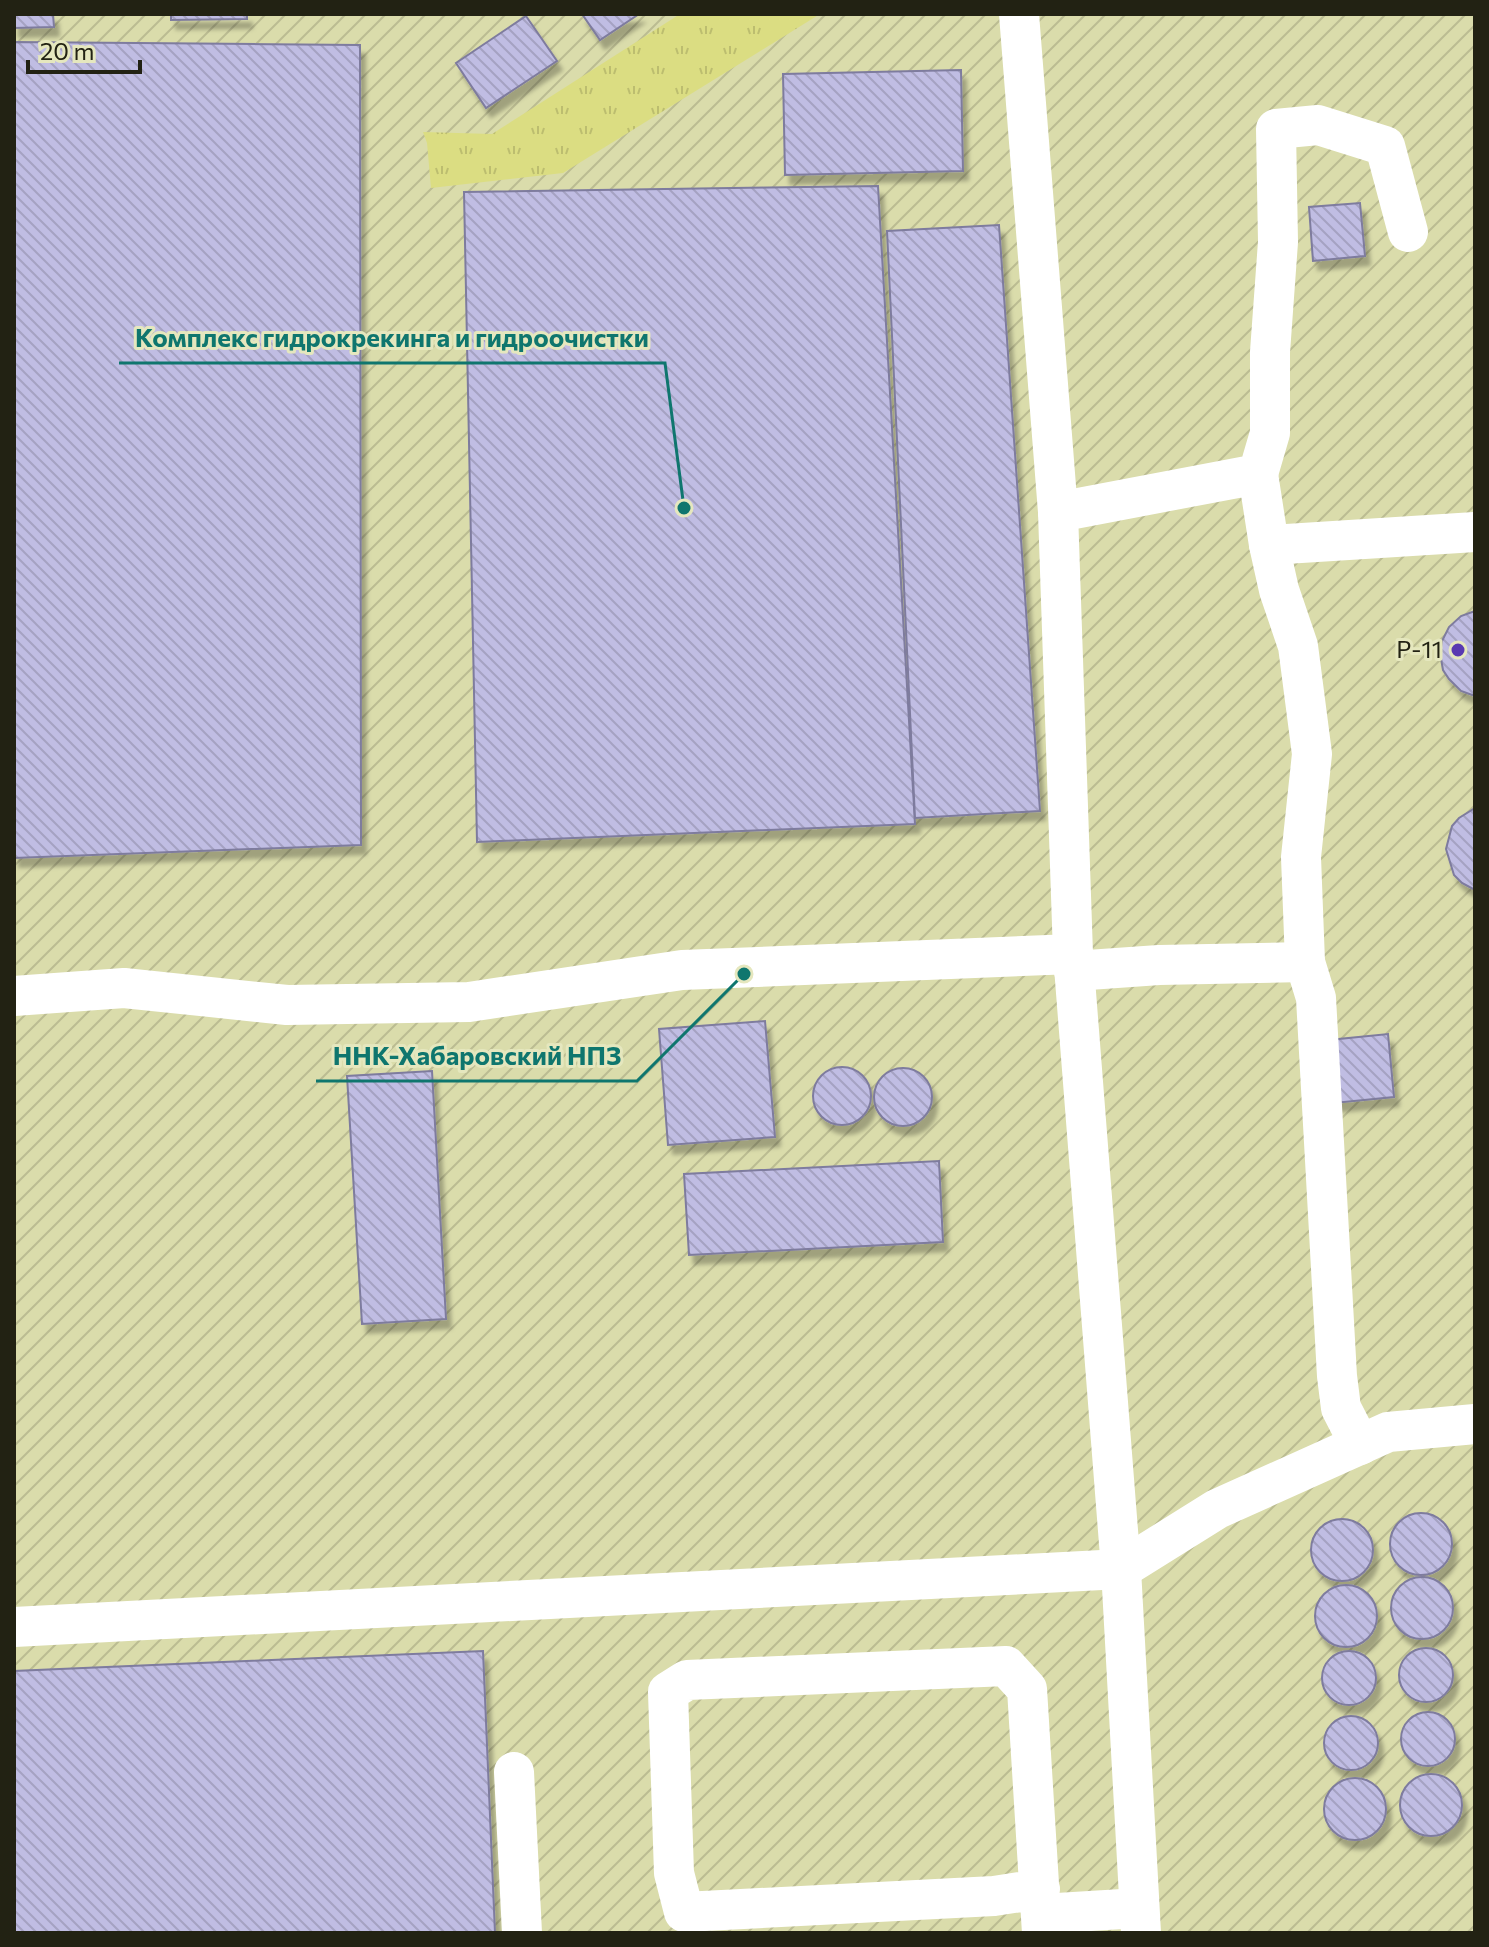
<svg xmlns="http://www.w3.org/2000/svg" width="1489" height="1947" font-family="Commissioner,sans-serif">
<style>
.industrial{fill:url(#industrial-furrows)}
.grass{fill:url(#grass-tufts)}
.building{fill:url(#building-back-hatch);stroke:#7e7b9e;stroke-width:2;filter:url(#shadow)}
.lines{fill:none;stroke-linecap:round;stroke-linejoin:round}
.minor{stroke:#fff;stroke-width:40}
.poi-dot{fill:#5939b1;stroke:#e5e7be;stroke-width:3}
.labels{text-anchor:middle;stroke-width:6;stroke-linejoin:round;paint-order:stroke}
.poi-label{font-size:24px;fill:#222213;stroke:#e5e7be;text-anchor:end}
.leader{fill:none;stroke:#0f766e;stroke-width:3}
.callout-dot{fill:#0f766e;stroke:#e5e7be;stroke-width:3}
.callout-label{font-size:26px;text-anchor:middle;font-weight:bold;fill:#0f766e;stroke:#e5e7be;stroke-width:6;stroke-linejoin:round;paint-order:stroke}
</style>
<defs>
<pattern id="industrial-furrows" width="10" height="10" patternUnits="userSpaceOnUse" patternTransform="scale(2)"><rect width="10" height="10" fill="#dadcab"/><path d="M-1 1l2-2M0 10L10 0M9 11l2-2" fill="none" stroke="#bbbc92"/></pattern>
<pattern id="grass-tufts" width="24" height="20" patternUnits="userSpaceOnUse" patternTransform="scale(2)"><rect width="24" height="20" fill="#dbdd82"/><path d="M3 7l-1-3M5 7V3M7 7l1-3M15 17l-1-3M17 17v-4M19 17l1-3" fill="none" stroke="#bcbd6f"/></pattern>
<pattern id="building-back-hatch" width="6" height="6" patternUnits="userSpaceOnUse" patternTransform="scale(2)"><rect width="6" height="6" fill="#c0bde3"/><path d="M-1 5l2 2M0 0l6 6M5-1l2 2" fill="none" stroke="#a5a2c2"/></pattern>
<filter id="shadow"><feDropShadow dx="5" dy="9" stdDeviation="2" flood-color="#0004"/></filter>
</defs>
<rect width="100%" height="100%" fill="#e5e7be"/>
<rect class="industrial" x="14" y="14" width="1461" height="1919"/>
<polygon class="grass" points="680,14 820,14 563,173 431,188 427,143 423,132 492,134"/>
<g class="building">
<polygon points="14,14 53,14 54,27 14,28"/>
<polygon points="171,14 247,14 247,19 171,20"/>
<polygon points="582,14 639,14 600,40"/>
<polygon points="526,16 557,61 486,108 456,63"/>
<polygon points="14,42 360,45 361,845 14,858"/>
<polygon points="961,70 963,171 785,175 783,74"/>
<polygon points="878,186 915,824 477,842 464,192"/>
<polygon points="1360,203 1365,256 1313,261 1309,207"/>
<polygon points="999,225 1040,811 915,818 887,231"/>
<polygon points="1475,611 1475,696 1461,691 1449,679 1443,670 1440,653 1442,641 1449,627 1461,616"/>
<polygon points="1475,808 1475,890 1462,883 1454,875 1446,849 1452,826 1459,818"/>
<polygon points="765,1021 775,1137 668,1145 659,1029"/>
<polygon points="1388,1034 1394,1097 1334,1103 1329,1040"/>
<circle cx="842" cy="1096" r="29"/>
<circle cx="903" cy="1097" r="29"/>
<polygon points="432,1071 446,1319 362,1324 347,1076"/>
<polygon points="939,1161 943,1242 689,1255 684,1174"/>
<circle cx="1421" cy="1544" r="31"/>
<circle cx="1342" cy="1550" r="31"/>
<circle cx="1422" cy="1608" r="31"/>
<circle cx="1346" cy="1616" r="31"/>
<circle cx="1426" cy="1675" r="27"/>
<polygon points="483,1651 495,1933 14,1933 14,1671"/>
<circle cx="1349" cy="1678" r="27"/>
<circle cx="1428" cy="1739" r="27"/>
<circle cx="1351" cy="1743" r="27"/>
<circle cx="1431" cy="1805" r="31"/>
<circle cx="1355" cy="1809" r="31"/>
</g>
<g class="lines">
<g class="minor">
<polyline points="1019,14 1058,512 1073,954 1121,1569 1141,1933"/>
<polyline points="1258,474 1270,433 1270,352 1278,242 1276,129 1318,125 1385,146 1408,232"/>
<polyline points="1058,512 1258,474 1269,545 1475,532"/>
<polyline points="1269,545 1279,590 1298,646 1312,754 1301,857 1305,962 1316,998 1337,1376 1341,1408 1360,1445"/>
<polyline points="1074,971 1159,965 1305,962"/>
<polyline points="14,996 124,988 287,1005 469,1002 682,970 1073,954"/>
<polyline points="14,1627 1121,1569 1217,1509 1388,1432 1475,1424"/>
<polyline points="514,1772 522,1933"/>
<polyline points="1040,1889 994,1896 684,1912 674,1873 668,1692 687,1680 1006,1666 1027,1689 1042,1933"/>
<polyline points="1041,1914 1139,1908"/>
</g>
</g>
<circle class="poi-dot" cx="1458" cy="650" r="8"/>
<g class="labels">
<g class="poi-label">
<text x="1442" y="658">Р-11</text>
</g>
</g>
<path class="leader" d="M684 508L665 363H119M744 974L637 1081H316"/>
<g class="callout-dot">
<circle cx="684" cy="508" r="8"/>
<circle cx="744" cy="974" r="8"/>
</g>
<g class="callout-label">
<text x="392" y="347">Комплекс гидрокрекинга и гидроочистки</text>
<text x="477" y="1065">ННК-Хабаровский НПЗ</text>
</g>
<rect width="1489" height="1947" fill="none" stroke="#222213" stroke-width="32"/>
<path d="M28 60v12h112v-12" fill="none" stroke="#222213" stroke-width="4"/>
<text x="40" y="60" font-size="24" fill="#222213" stroke="#e5e7be" stroke-width="6" paint-order="stroke">20 m</text>
</svg>
